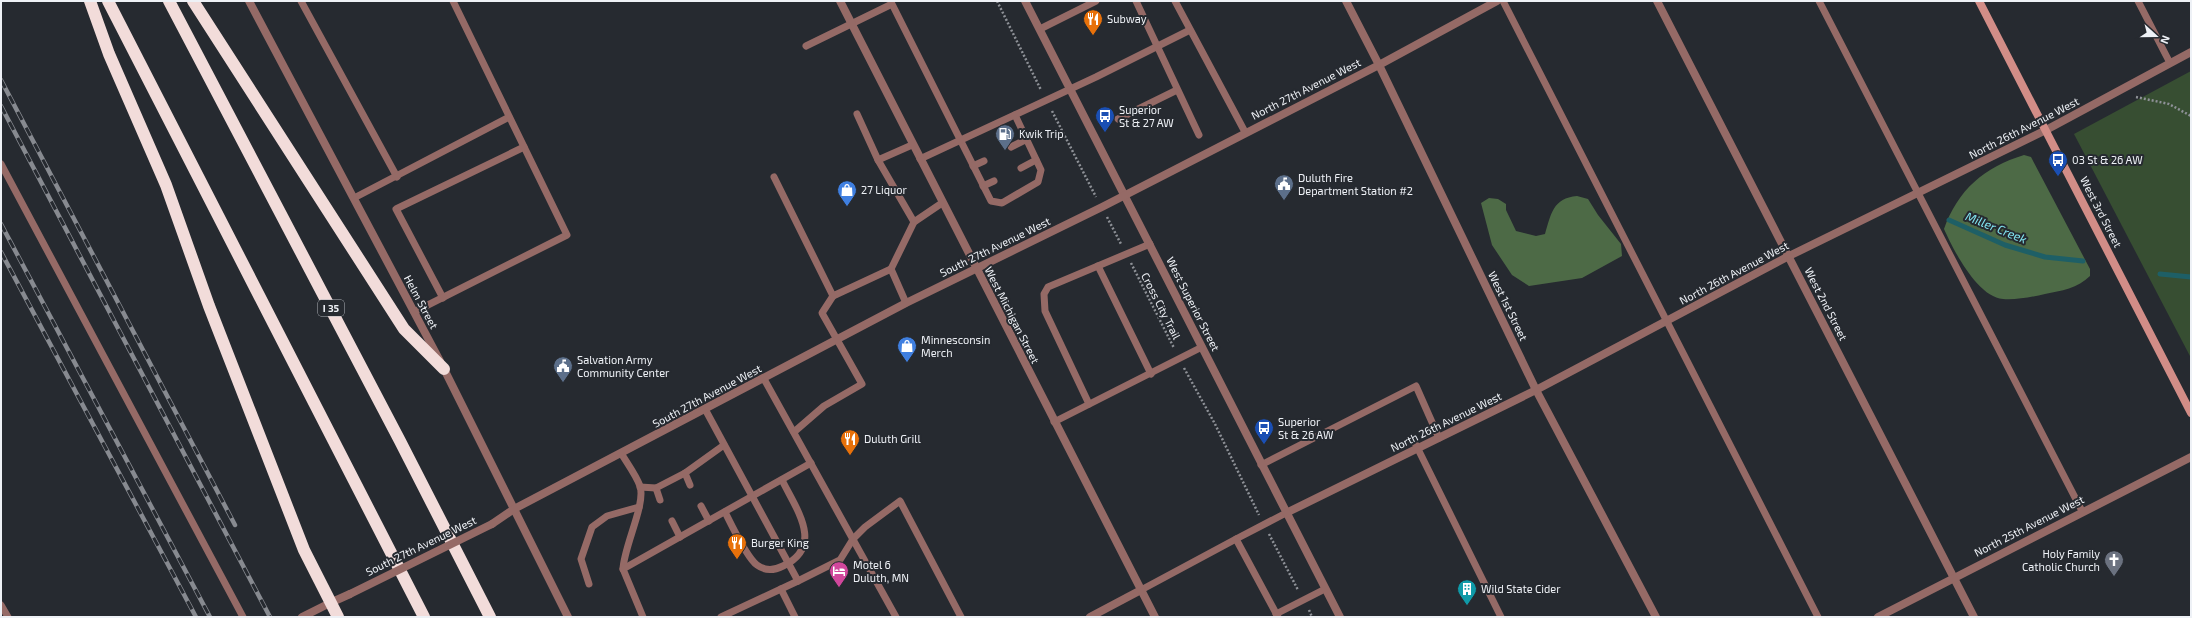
<svg xmlns="http://www.w3.org/2000/svg" width="2192" height="618" font-family="'Exo 2',sans-serif">
<style>
.green{fill:#374e32}
.forest{fill:#4d6a46}
.lines{fill:none;stroke-linecap:round;stroke-linejoin:round}
.stream{stroke:#1e5f66;stroke-width:5}
.path{stroke:#8e9197;stroke-width:2.5;stroke-dasharray:2 2;stroke-linecap:butt}
.service{stroke:#956a66;stroke-width:7}
.minor{stroke:#956a66;stroke-width:8}
.tertiary{stroke:#956a66;stroke-width:8}
.secondary{stroke:#d28d87;stroke-width:8}
.motorway{stroke:#f2dcda;stroke-width:12}
.rail-casing{stroke:#878a90;stroke-width:4.5}
.rail{stroke:#262a30;stroke-width:3;stroke-dasharray:9;stroke-linecap:butt}
.tertiary-bridge{stroke:#956a66;stroke-width:8}
.labels{text-anchor:middle;stroke-width:4;stroke-linejoin:round;paint-order:stroke}
.shield{fill:#262a30;stroke:#b2b5bb;stroke-width:1}
.shield-label{font-size:10px;font-weight:bold;fill:#eef1f6}
.poi-label{font-size:11px;fill:#eef1f6;stroke:#262a30;text-anchor:start}
.street-label{font-size:11px;fill:#eef1f6;stroke:#262a30}
.water-label{font-size:12px;font-style:italic;fill:#83e6f2;stroke:#262a30}
</style>
<rect width="100%" height="100%" fill="#262a30"/>
<polygon class="green" points="2191,71 2191,358 2074,134"/>
<g class="forest">
<path d="M 2024,155 L 2031,157 L 2090,269 L 2090,276 C 2078,288 2061,291 2045,294 C 2032,297 2016,300 2003,299 C 1977,297 1953,249 1944,229 C 1958,190 1984,167 2024,155 Z"/>
<path d="M 1577,196 L 1588,199 L 1598,215 L 1621,244 L 1622,256 L 1582,278 L 1529,286 L 1512,275 L 1492,245 L 1481,203 L 1489,198 L 1498,199 L 1506,204 L 1506,210 L 1516,231 L 1536,236 L 1545,234 C 1551,214 1553,198 1577,196 Z"/>
</g>
<g class="lines">
<g class="stream">
<polyline points="1949,220 2005,245 2045,257 2083,261"/>
<polyline points="2160,274 2191,277"/>
</g>
<g class="path">
<polyline points="997,1 1041,90"/>
<polyline points="2136,97 2169,104 2191,116"/>
<polyline points="1052,111 1096,197"/>
<polyline points="1107,217 1121,244"/>
<polyline points="1131,263 1174,348"/>
<polyline points="1184,368 1215,424 1259,515"/>
<polyline points="1269,534 1298,590"/>
<polyline points="1309,610 1312,617"/>
</g>
<g class="service">
<polyline points="301,1 397,177"/>
<polyline points="1136,1 1199,135"/>
<polyline points="1175,1 1245,132"/>
<polyline points="1503,1 1818,617"/>
<polyline points="1819,1 2082,511"/>
<polyline points="2138,1 2170,63"/>
<polyline points="1040,29 1096,1"/>
<polyline points="806,46 892,4 991,201 1002,203 1038,182 1041,170 1015,115"/>
<polyline points="857,114 878,160 912,145"/>
<polyline points="1118,119 1177,90"/>
<polyline points="1011,147 1027,139"/>
<polyline points="920,159 1096,77 1190,30"/>
<polyline points="878,160 914,222"/>
<polyline points="1,164 243,617"/>
<polyline points="973,166 984,161"/>
<polyline points="1021,168 1036,160"/>
<polyline points="774,177 833,296 891,269"/>
<polyline points="983,186 994,181"/>
<polyline points="354,198 509,117"/>
<polyline points="1098,266 1151,374"/>
<polyline points="443,298 396,209 524,147"/>
<polyline points="906,303 891,269 914,222 942,203"/>
<polyline points="414,312 567,235 453,1"/>
<polyline points="764,379 896,617"/>
<polyline points="1089,404 1045,311 1044,294 1048,287 1150,244"/>
<polyline points="705,409 798,581 840,560 853,539 865,527 900,501 961,617"/>
<polyline points="1054,422 1202,347"/>
<polyline points="794,432 824,406 862,384 822,313 833,296"/>
<polyline points="1416,445 1501,617"/>
<path d="M 621,453 C 627,463 636,475 640,486 C 646,504 624,546 623,569"/>
<polyline points="1261,465 1416,386 1439,438"/>
<polyline points="690,485 685,473 724,445"/>
<polyline points="640,487 656,488"/>
<polyline points="660,500 656,488 685,473"/>
<polyline points="701,506 709,521"/>
<path d="M 725,512 C 731,524 747,558 757,565 C 765,571 773,571 783,566 C 825,546 796,509 782,480"/>
<polyline points="672,521 680,537"/>
<polyline points="589,584 581,559 592,527 607,516 639,507"/>
<polyline points="781,589 795,617"/>
<polyline points="1141,590 1236,539"/>
<polyline points="1,605 8,617"/>
<polyline points="1276,614 1325,589"/>
<polyline points="643,617 623,569 811,463"/>
<polyline points="721,617 798,581"/>
<polyline points="1278,617 1236,539 1286,513"/>
</g>
<g class="minor">
<polyline points="249,1 440,361"/>
<polyline points="1346,1 1379,65"/>
<polyline points="1657,1 1974,617"/>
<polyline points="1286,513 1536,390 1789,256 2046,130 2191,52"/>
<polyline points="302,617 330,603"/>
<polyline points="1090,617 1141,590"/>
<polyline points="1878,617 2191,457"/>
</g>
<g class="tertiary">
<polyline points="840,1 1155,617"/>
<polyline points="1025,1 1340,617"/>
<polyline points="1379,65 1536,390 1656,617"/>
<polyline points="444,369 568,617"/>
<polyline points="492,524 514,509 906,303 1102,207 1379,65 1497,1"/>
<polyline points="330,603 350,594"/>
</g>
<polyline class="secondary" points="1979,1 2191,413"/>
<g class="motorway">
<polyline points="90,1 109,54 166,185 209,306 304,550 338,617"/>
<polyline points="108,1 424,617"/>
<polyline points="169,1 400,441 490,617"/>
<polyline points="193,1 404,329 444,369"/>
</g>
<g class="rail-casing">
<g id="rail">
<polyline points="1,80 235,525"/>
<polyline points="1,106 270,617"/>
<polyline points="1,224 210,617"/>
<polyline points="1,252 196,617"/>
</g>
</g>
<use href="#rail" class="rail"/>
<polyline class="tertiary-bridge" points="350,594 492,524"/>
</g>
<defs>
<g id="restaurant-pin" transform="scale(1)"><path d="M0 17L-7.5 6A9.5 9.5 0 1 1 7.5 6Z" fill="#e8710a" stroke="#262a30"/><path d="M-5-6h1v4h1v-4h1v4h1v-4h1v5L-1.5 .5V6h-2V.5L-5-1ZM5-6V6H3V1.5H1.5Q1.5-4 5-6Z" fill="#fff"/></g>
<g id="bus-pin" transform="scale(1)"><path d="M0 17L-7.5 6A9.5 9.5 0 1 1 7.5 6Z" fill="#1a4fb4" stroke="#262a30"/><path d="M-5-6H5V4H4V6H2V4H-2V6H-4V4H-5ZM-3.5-4V0h7V-4ZM-3.5 1.2v1.5H-2V1.2ZM2 1.2v1.5H3.5V1.2Z" fill="#fff"/></g>
<g id="fuel-pin" transform="scale(1)"><path d="M0 17L-7.5 6A9.5 9.5 0 1 1 7.5 6Z" fill="#5c6f8a" stroke="#262a30"/><path d="M-5.5-6h7V0h2V4h1.3V-2.5L3-4.5l.8-.8L6-3V5H2.5V1h-1V6h-7ZM-4.2-4.7v3.2H.2V-4.7Z" fill="#fff"/></g>
<g id="civic-pin" transform="scale(1)"><path d="M0 17L-7.5 6A9.5 9.5 0 1 1 7.5 6Z" fill="#5c6f8a" stroke="#262a30"/><path d="M-.6-6.5H3V-4.5H.6V-3L4-1V1h2V6H-6V1h2V-1L-.6-3ZM-1.2 2.5V6h2.4V2.5Z" fill="#fff"/></g>
<g id="shop-pin" transform="scale(1)"><path d="M0 17L-7.5 6A9.5 9.5 0 1 1 7.5 6Z" fill="#3f7fe0" stroke="#262a30"/><path d="M-5-2.5h2.3a2.7 3.5 0 0 1 5.4 0H5L5.5 6h-11ZM-1.5-2.5h3a1.5 2.3 0 0 0-3 0Z" fill="#fff"/></g>
<g id="church-pin" transform="scale(1)"><path d="M0 17L-7.5 6A9.5 9.5 0 1 1 7.5 6Z" fill="#6b7280" stroke="#262a30"/><path d="M-1.2-6h2.4v3.5h3.3v2.4h-3.3V6h-2.4V-.1h-3.3v-2.4h3.3Z" fill="#fff"/></g>
<g id="hotel-pin" transform="scale(1)"><path d="M0 17L-7.5 6A9.5 9.5 0 1 1 7.5 6Z" fill="#d1479c" stroke="#262a30"/><path d="M-6-4.5h1.5V1H6V5H4.5V3h-9V5H-6ZM-4 0a1.8 1.8 0 1 1 3.6 0ZM.5 0V-2.5h3Q6-2.5 6 0Z" fill="#fff"/></g>
<g id="building-pin" transform="scale(1)"><path d="M0 17L-7.5 6A9.5 9.5 0 1 1 7.5 6Z" fill="#0f9aa8" stroke="#262a30"/><path d="M-4-6H4V6H1V3H-1V6H-4ZM-2.5-4.3h1.7v1.8h-1.7ZM.8-4.3h1.7v1.8H.8ZM-2.5-1h1.7V.8h-1.7ZM.8-1h1.7V.8H.8Z" fill="#fff"/></g>
</defs>
<g fill-rule="evenodd">
<use href="#restaurant-pin" x="1093" y="19"/>
<use href="#bus-pin" x="1105" y="116"/>
<use href="#fuel-pin" x="1005" y="134"/>
<use href="#bus-pin" x="2058" y="160"/>
<use href="#civic-pin" x="1284" y="184"/>
<use href="#shop-pin" x="847" y="190"/>
<use href="#shop-pin" x="907" y="346"/>
<use href="#civic-pin" x="563" y="366"/>
<use href="#bus-pin" x="1264" y="428"/>
<use href="#restaurant-pin" x="850" y="439"/>
<use href="#restaurant-pin" x="737" y="543"/>
<use href="#church-pin" x="2114" y="560"/>
<use href="#hotel-pin" x="839" y="571"/>
<use href="#building-pin" x="1467" y="589"/>
</g>
<g class="labels">
<rect class="shield" x="318" y="300" width="26" height="16" rx="3"/>
<g class="shield-label">
<text x="331" y="312">I 35</text>
</g>
<g class="poi-label">
<text x="1107" y="23">Subway</text>
<text x="1119" y="114">Superior<tspan x="1119" dy="13">St &amp; 27 AW</tspan></text>
<text x="1019" y="138">Kwik Trip</text>
<text x="2072" y="164">03 St &amp; 26 AW</text>
<text x="1298" y="182">Duluth Fire<tspan x="1298" dy="13">Department Station #2</tspan></text>
<text x="861" y="194">27 Liquor</text>
<text x="921" y="344">Minnesconsin<tspan x="921" dy="13">Merch</tspan></text>
<text x="577" y="364">Salvation Army<tspan x="577" dy="13">Community Center</tspan></text>
<text x="1278" y="426">Superior<tspan x="1278" dy="13">St &amp; 26 AW</tspan></text>
<text x="864" y="443">Duluth Grill</text>
<text x="751" y="547">Burger King</text>
<text x="2100" y="558" text-anchor="end">Holy Family<tspan x="2100" dy="13">Catholic Church</tspan></text>
<text x="853" y="569">Motel 6<tspan x="853" dy="13">Duluth, MN</tspan></text>
<text x="1481" y="593">Wild State Cider</text>
</g>
<g class="street-label">
<text transform="translate(1306 89) rotate(-27)" y="4">North 27th Avenue West</text>
<text transform="translate(2024 128) rotate(-27)" y="4">North 26th Avenue West</text>
<text transform="translate(2101 212) rotate(63)" y="4">West 3rd Street</text>
<text transform="translate(995 247) rotate(-26)" y="4">South 27th Avenue West</text>
<text transform="translate(1734 273) rotate(-28)" y="4">North 26th Avenue West</text>
<text transform="translate(421 302) rotate(62)" y="4">Helm Street</text>
<text transform="translate(1193 304) rotate(63)" y="4">West Superior Street</text>
<text transform="translate(1826 304) rotate(63)" y="4">West 2nd Street</text>
<text transform="translate(1161 306) rotate(63)" y="4">Cross City Trail</text>
<text transform="translate(1508 306) rotate(64)" y="4">West 1st Street</text>
<text transform="translate(1012 315) rotate(63)" y="4">West Michigan Street</text>
<text transform="translate(707 396) rotate(-28)" y="4">South 27th Avenue West</text>
<text transform="translate(1446 422) rotate(-26)" y="4">North 26th Avenue West</text>
<text transform="translate(2029 526) rotate(-27)" y="4">North 25th Avenue West</text>
<text transform="translate(421 546) rotate(-26)" y="4">South 27th Avenue West</text>
</g>
<g class="water-label">
<text transform="translate(1996 228) rotate(22)" y="4">Miller Creek</text>
</g>
</g>
<rect width="2192" height="618" fill="none" stroke="#eef1f6" stroke-width="4"/>
<g transform="translate(2156 36) rotate(111)" stroke="#262a30" stroke-width="3" paint-order="stroke">
<path d="M0-3L7 15L0 10L-7 15Z" fill="#eef1f6"/>
<text y="-6" font-size="11" font-weight="bold" text-anchor="middle" fill="#eef1f6">N</text>
</g>
</svg>
